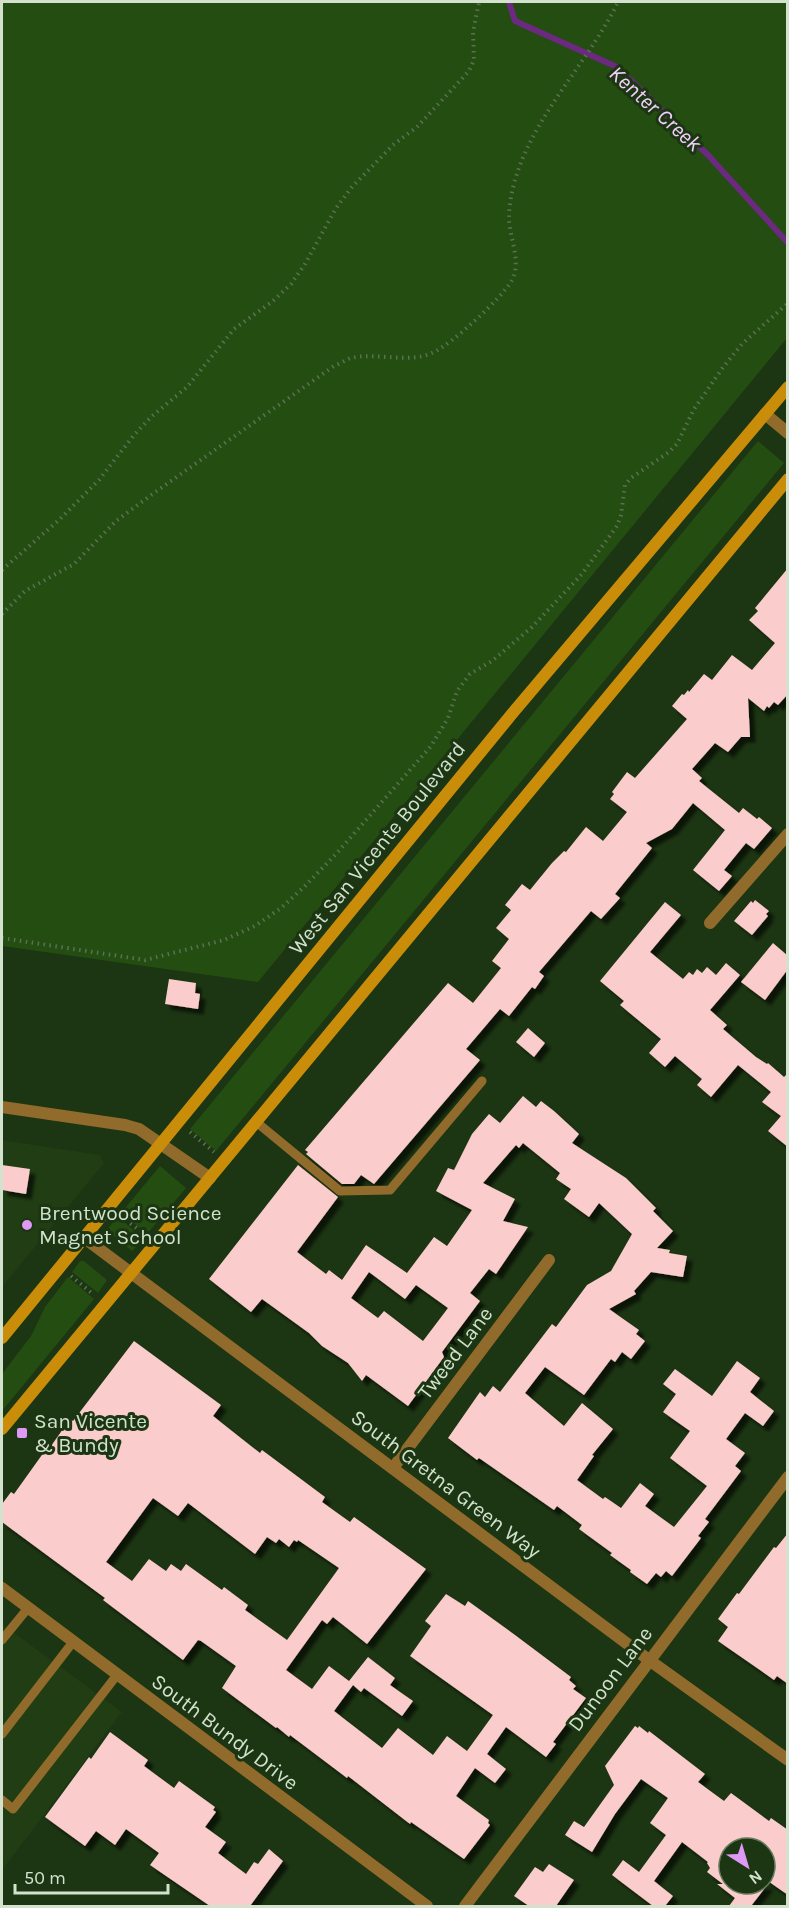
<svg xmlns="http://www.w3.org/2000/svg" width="789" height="1908" font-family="Karla,sans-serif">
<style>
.built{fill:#203d13}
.green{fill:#244d11}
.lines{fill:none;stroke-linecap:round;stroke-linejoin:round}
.stream{stroke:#6b297f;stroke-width:6}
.building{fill:#fbcccc;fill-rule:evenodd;filter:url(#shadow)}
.path{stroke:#5c7153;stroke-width:4;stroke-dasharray:1.5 4.5;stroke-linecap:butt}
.service{stroke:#916b2c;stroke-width:9}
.minor{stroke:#916b2c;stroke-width:12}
.tertiary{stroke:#916b2c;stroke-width:12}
.secondary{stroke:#c98d0a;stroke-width:12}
.poi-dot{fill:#dd99f3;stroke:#1c3512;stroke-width:2}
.labels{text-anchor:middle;stroke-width:6;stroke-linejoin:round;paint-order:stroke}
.street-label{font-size:21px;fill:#d2e2cd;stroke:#1c3512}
.poi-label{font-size:21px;fill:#d2e2cd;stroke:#1c3512;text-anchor:start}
.water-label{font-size:22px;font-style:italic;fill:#f3d1fe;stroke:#1c3512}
</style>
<defs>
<filter id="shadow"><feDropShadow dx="5.5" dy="5.5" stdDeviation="1.5" flood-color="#0009"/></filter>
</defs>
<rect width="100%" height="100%" fill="#1c3512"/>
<g class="built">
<polygon points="2,1140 100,1155 104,1163 2,1287"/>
<polygon points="2,1624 122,1712 2,1870"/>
</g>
<g class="green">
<polygon points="2,2 787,2 787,338 258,982 2,946"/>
<polygon points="758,441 784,463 216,1151 190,1129"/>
<polygon points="160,1166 186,1188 147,1234 121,1213"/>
<polygon points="118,1217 144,1239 132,1251 109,1232 109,1227"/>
<polygon points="80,1261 84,1261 107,1280 98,1293 72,1272"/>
<polygon points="68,1277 94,1299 2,1411 2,1374 31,1336 45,1307"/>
</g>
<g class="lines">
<polyline class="stream" points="509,2 515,21 617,67 708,155 788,243"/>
</g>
<g class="building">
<polygon points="788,568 788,694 778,705 774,702 769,708 767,706 764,711 748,698 750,737 741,737 728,752 715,743 692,769 702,778 699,781 739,813 743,808 757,819 759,817 772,828 754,849 746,843 724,870 732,876 719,891 693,870 725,830 693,803 672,829 646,843 652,848 615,894 620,898 601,919 591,911 539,972 544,976 535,989 532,987 509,1016 500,1009 466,1049 480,1060 374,1184 361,1175 354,1184 342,1184 306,1154 308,1152 305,1150 448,983 473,1003 501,968 492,961 509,939 496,928 511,910 505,905 522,884 530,890 552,863 564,851 566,852 586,827 603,841 627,812 610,799 614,794 612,792 627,772 635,778 687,719 672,706 682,694 684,695 688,690 689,692 704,674 712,680 732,655 752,670 775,643 749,620 758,611 755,608"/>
<polygon points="755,900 769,911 766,914 768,916 752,935 734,921 751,901 753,903"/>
<polygon points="665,902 681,915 650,952 683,979 689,972 693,975 697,969 702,973 707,967 716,975 726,963 740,975 710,1010 727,1025 723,1029 756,1057 767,1064 768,1063 784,1077 788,1073 788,1147 768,1131 781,1116 762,1102 771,1092 738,1065 711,1097 697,1085 702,1079 675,1056 665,1067 649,1053 661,1039 620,1005 624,1001 600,981"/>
<polygon points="773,943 788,956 788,969 765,1000 741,982"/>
<polygon points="169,979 196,983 195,993 200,994 198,1009 165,1004"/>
<polygon points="528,1028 545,1043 534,1057 516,1042"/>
<path d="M 523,1096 L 536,1107 L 541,1101 L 554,1111 L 579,1134 L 572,1143 L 626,1178 L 656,1208 L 653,1211 L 673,1231 L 657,1248 L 670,1250 L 669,1253 L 687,1256 L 683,1277 L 651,1272 L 634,1291 L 636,1294 L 609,1309 L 639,1330 L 636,1334 L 645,1341 L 631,1359 L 622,1352 L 615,1362 L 611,1359 L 584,1395 L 545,1367 L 525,1393 L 564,1426 L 582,1403 L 613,1429 L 592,1455 L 594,1456 L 577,1480 L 603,1499 L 605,1497 L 621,1508 L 640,1483 L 654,1494 L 645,1506 L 674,1527 L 707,1486 L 670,1458 L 690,1431 L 663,1412 L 676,1394 L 663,1384 L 675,1369 L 712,1396 L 737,1361 L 760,1378 L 750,1392 L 774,1411 L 763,1426 L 745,1413 L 726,1439 L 745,1453 L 735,1466 L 741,1471 L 705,1519 L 709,1522 L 698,1536 L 701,1538 L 672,1576 L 666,1571 L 661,1577 L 656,1573 L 647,1584 L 630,1572 L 631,1570 L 610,1555 L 612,1553 L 579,1529 L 582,1525 L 557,1506 L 554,1510 L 479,1458 L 477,1460 L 448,1438 L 480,1392 L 485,1397 L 493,1386 L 500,1392 L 552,1324 L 556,1327 L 587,1285 L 611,1271 L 632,1234 L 599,1203 L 589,1217 L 564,1199 L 571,1189 L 556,1179 L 560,1173 L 523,1143 L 519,1148 L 516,1145 L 483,1183 L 515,1199 L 503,1221 L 528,1227 L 496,1274 L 489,1269 L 470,1293 L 480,1301 L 442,1352 L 444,1357 L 408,1406 L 366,1375 L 362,1381 L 348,1363 L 322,1346 L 309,1333 L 262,1299 L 251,1312 L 209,1279 L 298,1165 L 338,1197 L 297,1252 L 326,1274 L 329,1270 L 342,1280 L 366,1245 L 407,1273 L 434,1237 L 447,1246 L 472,1210 L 436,1191 L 448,1168 L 454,1170 L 472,1134 L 489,1114 L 500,1123 ZM 369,1272 L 405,1299 L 416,1285 L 448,1308 L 423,1341 L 384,1311 L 378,1318 L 351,1298 Z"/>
<polygon points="2,1165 30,1169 26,1194 2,1190"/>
<path d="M 134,1341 L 221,1405 L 213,1416 L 260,1453 L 262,1450 L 325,1497 L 322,1502 L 350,1522 L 354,1517 L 426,1569 L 367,1644 L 333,1617 L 327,1624 L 322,1620 L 286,1670 L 312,1689 L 329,1666 L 349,1681 L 368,1657 L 395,1678 L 390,1685 L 413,1701 L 402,1716 L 364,1688 L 361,1692 L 353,1685 L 334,1711 L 382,1748 L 398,1728 L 433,1755 L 447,1736 L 467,1751 L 493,1715 L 410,1656 L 431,1626 L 425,1621 L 446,1594 L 465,1606 L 468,1601 L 515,1635 L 571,1677 L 569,1680 L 576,1686 L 573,1689 L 586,1698 L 553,1742 L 556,1744 L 546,1757 L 506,1727 L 487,1754 L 506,1769 L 495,1783 L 475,1768 L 456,1796 L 489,1820 L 488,1823 L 490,1825 L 464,1859 L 411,1822 L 410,1824 L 348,1776 L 347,1778 L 290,1735 L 289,1737 L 277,1727 L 276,1728 L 222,1688 L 236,1666 L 201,1641 L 198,1640 L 183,1660 L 103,1600 L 105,1598 L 2,1522 L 2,1504 L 11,1492 L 14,1494 L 49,1445 L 51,1446 L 70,1419 L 73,1421 ZM 153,1498 L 178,1516 L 188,1503 L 255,1554 L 267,1537 L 276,1543 L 279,1539 L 289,1547 L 294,1540 L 297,1542 L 298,1540 L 339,1568 L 287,1640 L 245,1610 L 248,1605 L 224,1587 L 222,1590 L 186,1564 L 181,1571 L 171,1564 L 166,1571 L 149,1559 L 132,1581 L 106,1562 Z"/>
<polygon points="788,1533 788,1684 777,1676 774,1680 767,1675 718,1641 728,1627 718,1619 737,1593 739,1594 774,1547 776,1548"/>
<polygon points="635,1726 638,1728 639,1726 648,1733 649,1731 705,1774 698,1782 724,1801 731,1793 769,1821 771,1818 788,1830 788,1895 765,1879 765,1848 729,1848 729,1884 768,1884 751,1906 729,1906 735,1898 717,1884 723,1884 707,1872 710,1868 707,1863 708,1862 682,1842 654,1881 673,1896 665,1906 653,1906 612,1875 623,1860 639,1872 666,1835 650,1823 668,1798 641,1779 615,1814 592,1852 565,1835 574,1821 584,1827 614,1785 605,1766"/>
<polygon points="110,1732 148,1760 144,1766 174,1788 179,1781 215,1807 213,1810 216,1812 205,1827 226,1842 218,1853 246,1874 254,1862 258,1864 269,1849 283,1861 250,1906 210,1906 150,1865 159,1853 126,1829 115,1845 96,1831 85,1846 45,1817 89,1757 91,1759"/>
<polygon points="549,1864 574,1880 556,1906 529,1906 514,1896 535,1867 543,1872"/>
</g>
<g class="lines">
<g class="path">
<polyline points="2,570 60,519 99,480 134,435 151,417 187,387 234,329 273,301 291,284 305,264 336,208 352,187 393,145 417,127 469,71 474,60 473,32 479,2"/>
<path d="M 2,614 L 25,591 L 74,564 L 116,521 L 154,493 L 334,366 C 340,364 345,360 351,358 C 377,352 407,364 432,353 C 451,345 502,298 512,280 C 522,261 509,237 509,218 C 509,199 515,177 522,160 C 546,102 591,57 618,2"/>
<polyline points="2,938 145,960 224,940 255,926 281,908 304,887 336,854 431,746 448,718 457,691 470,674 492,661 532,627 582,574 617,526 621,515 625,485 631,478 669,452 677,444 694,409 724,366 742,344 788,303"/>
<polyline points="190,1132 214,1152"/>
<polyline points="121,1216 144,1234"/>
<polyline points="71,1276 93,1294"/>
</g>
<g class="service">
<polyline points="255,1121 340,1191 390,1190 482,1081"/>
<polyline points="2,1640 28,1608"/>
<polyline points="2,1734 73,1642"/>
<polyline points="2,1800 13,1809 117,1675"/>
</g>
<g class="minor">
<polyline points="765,414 788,433"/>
<polyline points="710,923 788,834"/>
<polyline points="2,1107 125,1125 139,1129 210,1178"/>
<polyline points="83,1237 649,1660 788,1760"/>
<polyline points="393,1468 549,1260"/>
<polyline points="465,1906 788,1477"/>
</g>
<polyline class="tertiary" points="2,1588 427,1906"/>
<g class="secondary">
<polyline points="2,1338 511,715 788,387"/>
<polyline points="2,1429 788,479"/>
</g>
</g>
<g class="poi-dot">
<circle cx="27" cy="1225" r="6"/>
<rect x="16" y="1427" width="12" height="12" rx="3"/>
</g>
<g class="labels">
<g class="street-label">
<text transform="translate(377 848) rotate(-51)" y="7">West San Vicente Boulevard</text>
<text transform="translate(455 1353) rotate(-53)" y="7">Tweed Lane</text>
<text transform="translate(446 1484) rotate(37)" y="7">South Gretna Green Way</text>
<text transform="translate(610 1679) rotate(-53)" y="7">Dunoon Lane</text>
<text transform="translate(225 1732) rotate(37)" y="7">South Bundy Drive</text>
</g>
<g class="poi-label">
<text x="39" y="1220">Brentwood Science<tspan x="39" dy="24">Magnet School</tspan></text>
<text x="34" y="1428">San Vicente<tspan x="34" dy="24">&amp; Bundy</tspan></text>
</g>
<g class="water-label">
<text transform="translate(656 108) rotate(42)" y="8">Kenter Creek</text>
</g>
</g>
<rect width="789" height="1908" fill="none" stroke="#d2e2cd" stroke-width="6"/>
<g transform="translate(747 1866) rotate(143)"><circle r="28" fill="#1c3512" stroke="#657a5d" stroke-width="1.5"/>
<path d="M0-4.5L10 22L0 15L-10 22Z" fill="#dd99f3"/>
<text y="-9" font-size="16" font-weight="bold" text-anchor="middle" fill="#d2e2cd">N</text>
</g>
<path d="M15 1884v9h153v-9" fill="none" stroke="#d2e2cd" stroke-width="3"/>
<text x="24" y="1884" font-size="18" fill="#d2e2cd" stroke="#1c3512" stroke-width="4.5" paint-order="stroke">50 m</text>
</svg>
